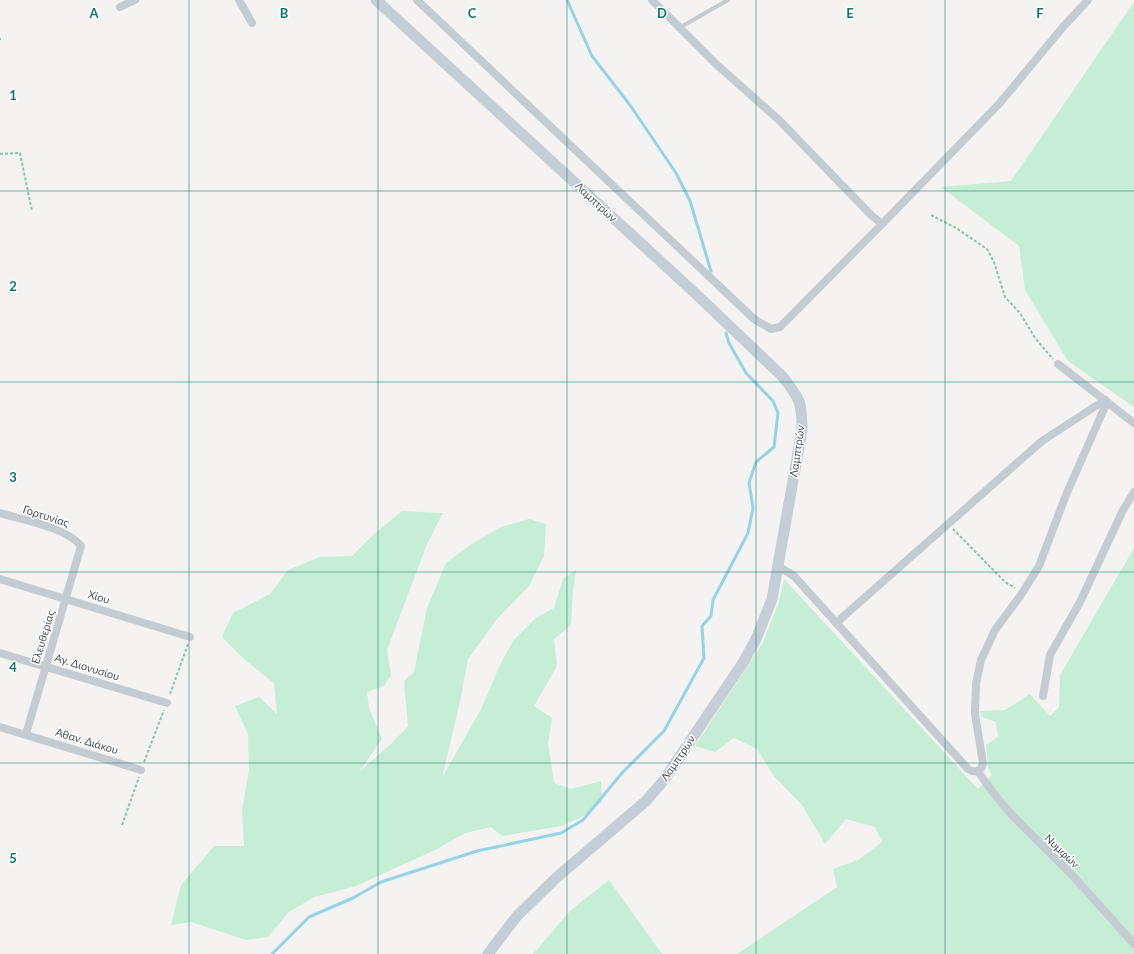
<svg xmlns="http://www.w3.org/2000/svg" width="1134" height="954" font-family="Lato,sans-serif">
<style>
.green{fill:#c6edd6}
.lines{fill:none;stroke-linecap:round;stroke-linejoin:round}
.stream{stroke:#97d3e6;stroke-width:3}
.path{stroke:#80c9a7;stroke-width:2;stroke-dasharray:3 2;stroke-linecap:butt}
.lane{stroke:#c4ccd2;stroke-width:4}
.street{stroke:#c4ccd2;stroke-width:8}
.secondary{stroke:#c5cdd7;stroke-width:11}
.grid{fill:none;stroke:#0f766e;stroke-width:1;stroke-opacity:0.55}
.labels{text-anchor:middle;stroke-width:3;stroke-linejoin:round;paint-order:stroke}
.street-label{font-size:11px;fill:#4b555e;stroke:#fff}
.grid-label{font-size:13px;text-anchor:middle;font-weight:bold;fill:#0f766e;stroke:#fff;stroke-width:3;stroke-linejoin:round;paint-order:stroke}
</style>
<rect width="100%" height="100%" fill="#f4f3f2"/>
<g class="green">
<polygon points="1134,2 1134,407 1068,361 1025,290 1019,246 941,187 1011,181"/>
<polygon points="402,511 443,513 427,544 387,650 391,675 384,686 367,692 369,708 382,739 359,772 392,743 408,726 404,681 414,672 427,608 446,563 470,545 501,527 529,519 546,524 544,556 529,586 497,619 468,659 461,697 442,778 481,709 500,665 513,641 536,618 554,608 563,579 576,570 573,591 571,625 554,639 557,666 534,706 552,718 548,743 554,783 571,789 601,781 602,802 586,815 561,826 502,836 491,827 465,833 435,850 356,886 314,897 289,912 268,937 246,940 191,922 171,925 181,885 214,846 244,846 242,809 249,770 248,734 235,706 259,697 277,714 274,683 245,660 222,637 233,613 270,594 288,570 320,557 352,556 374,534"/>
<polygon points="1134,548 1134,954 737,954 837,887 833,869 858,860 882,842 875,827 846,819 825,844 802,805 774,776 757,749 734,738 715,752 695,746 762,644 778,605 784,579 978,789 992,775 988,768 986,745 998,737 996,722 982,717 980,711 1005,710 1030,694 1050,716 1059,707 1060,675"/>
<polygon points="609,880 662,954 533,954 571,910"/>
</g>
<g class="lines">
<g class="stream">
<polyline points="567,0 592,56 630,105 676,173 690,201 711,271"/>
<polyline points="272,954 309,917 353,898 381,882 477,851 561,833 583,820 622,773 664,731 704,658 702,626 711,616 713,600 748,533 753,508 749,483 756,462 774,447 778,413 773,401 746,373 729,343 726,333"/>
</g>
<g class="path">
<polyline points="0,39 1,39"/>
<polyline points="0,154 20,153 32,211"/>
<polyline points="931,215 956,228 987,249 994,262 1005,297 1020,313 1035,338 1053,359"/>
<polyline points="953,529 1005,582 1015,588"/>
<polyline points="170,694 188,644"/>
<polyline points="144,762 164,710"/>
<polyline points="122,825 139,777"/>
</g>
<polyline class="lane" points="679,28 728,0"/>
<g class="street">
<polyline points="239,0 252,23"/>
<polyline points="417,0 754,319 771,329 780,327 882,224 871,215 779,120 716,64 652,0"/>
<polyline points="120,7 135,0"/>
<polyline points="882,224 999,104 1063,27 1088,0"/>
<polyline points="1058,364 1134,423"/>
<path d="M 0,513 C 23,520 66,527 81,546 L 26,734"/>
<path d="M 778,566 L 794,576 L 968,769 C 975,774 982,771 983,763 L 975,714 L 976,684 L 981,660 L 995,630 L 1021,595 L 1039,566 L 1066,495 L 1107,402"/>
<polyline points="0,579 190,637"/>
<polyline points="836,623 1042,441 1105,400"/>
<polyline points="0,653 167,703"/>
<polyline points="1043,696 1050,655 1080,602 1123,510 1134,492"/>
<polyline points="0,727 141,770"/>
<path d="M 978,771 C 1003,811 1036,838 1068,871 C 1091,895 1112,920 1134,944"/>
</g>
<path class="secondary" d="M 376,0 L 696,294 L 783,377 C 800,399 802,402 802,430 L 772,599 L 756,639 L 744,661 L 664,780 L 646,801 L 556,878 L 517,916 L 488,954"/>
</g>
<path class="grid" d="M 189,0 L 189,954M 378,0 L 378,954M 567,0 L 567,954M 756,0 L 756,954M 945,0 L 945,954M 0,191 L 1134,191M 0,382 L 1134,382M 0,572 L 1134,572M 0,763 L 1134,763"/>
<g class="labels">
<g class="street-label">
<text transform="translate(596 202) rotate(43)" y="4">Λαμπτρών</text>
<text transform="translate(797 451) rotate(-82)" y="4">Λαμπτρών</text>
<text transform="translate(46 516) rotate(18)" y="4">Γορτυνίας</text>
<text transform="translate(99 597) rotate(17)" y="4">Χίου</text>
<text transform="translate(43 637) rotate(-73)" y="4">Ελευθερίας</text>
<text transform="translate(87 667) rotate(17)" y="4">Αγ. Διονυσίου</text>
<text transform="translate(87 741) rotate(17)" y="4">Αθαν. Διάκου</text>
<text transform="translate(678 758) rotate(-56)" y="4">Λαμπτρών</text>
<text transform="translate(1062 851) rotate(44)" y="4">Νυμφών</text>
</g>
</g>
<g class="grid-label">
<text x="94" y="18">A</text>
<text x="284" y="18">B</text>
<text x="472" y="18">C</text>
<text x="662" y="18">D</text>
<text x="850" y="18">E</text>
<text x="1040" y="18">F</text>
<text x="13" y="100">1</text>
<text x="13" y="291">2</text>
<text x="13" y="482">3</text>
<text x="13" y="672">4</text>
<text x="13" y="863">5</text>
</g>
</svg>
